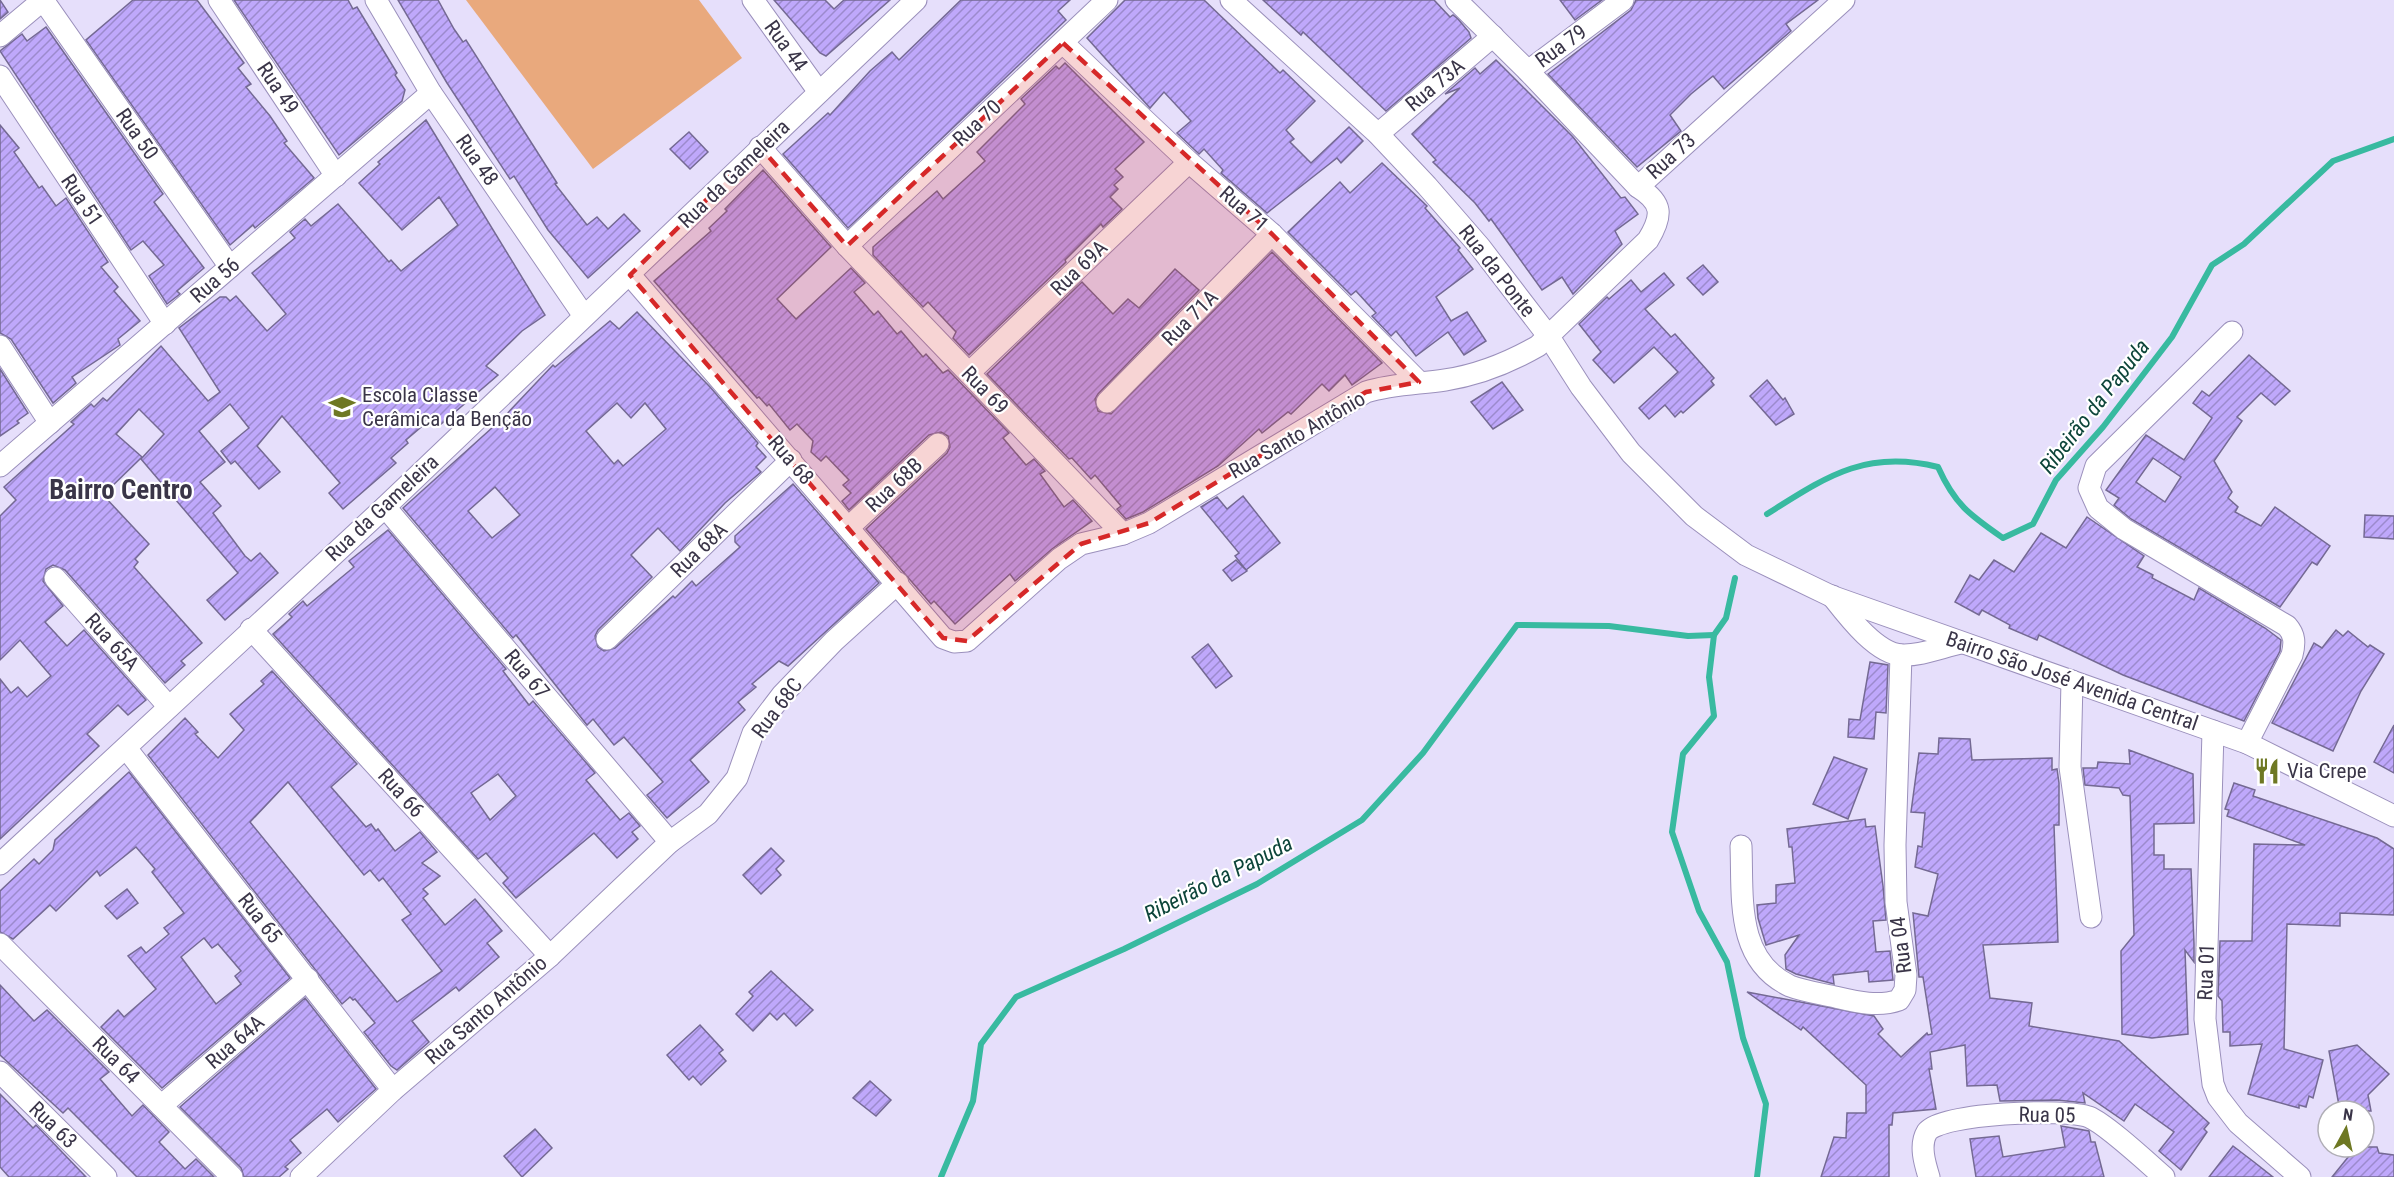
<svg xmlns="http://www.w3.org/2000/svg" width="2394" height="1177" font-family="'Roboto Condensed',sans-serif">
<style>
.park{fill:#e9a97d}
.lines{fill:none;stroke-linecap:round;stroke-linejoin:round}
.stream{stroke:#38baa0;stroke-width:6}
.building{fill:url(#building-hatch);stroke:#746993;stroke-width:1.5;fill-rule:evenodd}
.minor-casing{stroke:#9b90bc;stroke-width:23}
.minor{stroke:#fff;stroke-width:21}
.marked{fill:#d62828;fill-opacity:0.2;stroke:#d62828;stroke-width:4.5;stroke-dasharray:12 8;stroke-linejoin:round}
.labels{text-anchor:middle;stroke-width:4.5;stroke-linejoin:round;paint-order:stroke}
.street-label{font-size:21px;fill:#3a3548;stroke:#fff}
.poi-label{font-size:21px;fill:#3a3548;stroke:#fff;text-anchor:start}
.water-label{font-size:22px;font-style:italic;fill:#0d453a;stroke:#fff}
.district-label{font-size:27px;font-weight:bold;fill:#3a3548;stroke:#fff}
</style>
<defs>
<pattern id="building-hatch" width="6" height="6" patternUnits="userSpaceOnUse" patternTransform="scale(1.5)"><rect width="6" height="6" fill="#bfa8fb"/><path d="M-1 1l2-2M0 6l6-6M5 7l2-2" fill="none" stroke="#9c8acd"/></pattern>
</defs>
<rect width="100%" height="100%" fill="#e6dffb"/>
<polygon class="park" points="466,0 699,0 742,58 593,169"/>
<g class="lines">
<g class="stream">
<path d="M 1767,514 C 1826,477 1865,449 1938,467 C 1955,505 1970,515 2003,538 L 2033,524 L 2056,480 L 2103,427 L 2172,337 L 2212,265 L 2244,244 L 2333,161 L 2394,139"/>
<polyline points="1735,578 1726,618 1714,635 1709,677 1714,716 1683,754 1672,832 1699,911 1727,962 1743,1038 1766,1104 1757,1177"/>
<polyline points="941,1177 973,1101 981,1044 1016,997 1124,949 1257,884 1362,820 1423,753 1517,625 1609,626 1688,636 1714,635"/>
</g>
</g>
<g class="building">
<polygon points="0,0 8,12 0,19"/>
<polygon points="133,0 197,0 244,63 238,68 251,84 246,87 270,116 287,141 284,143 314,178 255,228 253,225 230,245 86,40"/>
<polygon points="234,0 348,0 353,9 357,7 397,73 395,75 405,90 402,101 339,155"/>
<polygon points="398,0 438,0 454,29 463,42 466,40 557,183 555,184 587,225 597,217 608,229 624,214 640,231 588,278 548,230 514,176 510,179 447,83"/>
<polygon points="774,0 825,0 834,9 844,0 890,0 826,56 820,53"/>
<polygon points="961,0 1070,0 1058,11 1066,20 848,228 783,154 828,113 830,115 870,71 892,52 899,60"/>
<polygon points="1125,0 1204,0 1280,73 1283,70 1315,101 1286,130 1294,139 1290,142 1311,163 1349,127 1363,141 1341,163 1337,158 1267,213 1221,173 1223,170 1204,149 1199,154 1177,133 1191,121 1164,92 1150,108 1087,38"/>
<polygon points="1263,0 1434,0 1450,17 1453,15 1458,19 1469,32 1471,38 1386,111 1303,32 1301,35"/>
<polygon points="1560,0 1602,0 1575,20"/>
<polygon points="1636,0 1818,0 1786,24 1791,31 1724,89 1713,76 1691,94 1670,115 1681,131 1637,167 1548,74 1631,10"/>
<polygon points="46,27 163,194 154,202 204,268 177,291 180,294 167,304 149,276 164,265 143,241 131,250 0,51 22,34 27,41"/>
<polygon points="1496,60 1573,137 1621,198 1625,197 1638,214 1615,231 1622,244 1573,294 1562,277 1542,290 1491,219 1489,221 1475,203 1433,162 1436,160 1412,134 1460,88 1445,94 1475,68 1480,74"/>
<polygon points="1065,63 1144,142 1115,169 1123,177 1114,185 1118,189 1110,197 1122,209 1103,227 1101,224 1065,260 1066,262 969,355 953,338 956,332 928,302 923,307 873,255 873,247 937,191 943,199 985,161 977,152 1025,104 1021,99 1056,66 1059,69"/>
<polygon points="426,120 545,315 522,331 486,366 498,375 440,425 433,417 406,440 408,443 391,458 396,463 343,509 329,493 340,483 282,416 257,446 280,472 259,489 235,461 231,464 221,451 249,428 230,404 199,431 225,462 200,482 221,506 213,513 245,556 251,561 260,553 278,573 225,620 207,600 238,573 141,459 164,434 139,409 116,434 142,457 103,495 149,544 135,559 138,562 134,567 202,643 181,661 185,665 165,683 65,570 53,565 46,569 43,581 63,606 45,622 67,646 84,630 146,700 128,715 118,705 87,734 99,746 0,839 0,679 11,693 18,687 27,697 51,676 20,640 0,660 0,516 16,500 4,487 74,424 71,422 91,404 94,407 103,398 107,401 161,346 208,401 220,392 179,328 220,297 226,297 230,301 236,296 267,331 286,314 252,273 295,238 290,232 305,219 311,226 338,204 389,262 391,260 401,271 458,225 439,197 402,230 359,183 380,164 378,162"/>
<polygon points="0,125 19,148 14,152 39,188 42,186 56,206 66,198 108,262 101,267 118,287 114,291 140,321 118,339 120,345 72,377 76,383 53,403 11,339 0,333"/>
<polygon points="689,132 708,152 690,169 670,149"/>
<polygon points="1382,163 1427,206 1425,208 1460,248 1458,250 1473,269 1436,297 1451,321 1467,312 1486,341 1464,355 1448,332 1416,356 1396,331 1391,336 1372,316 1376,313 1356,291 1351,295 1288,232 1340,182 1350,193"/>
<polygon points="763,170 831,247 777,299 796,319 851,268 865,283 854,292 874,315 878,311 897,334 901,331 923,357 926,354 943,373 948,370 1009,433 1003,438 1026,465 1034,459 1045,471 1040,474 1064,507 1073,500 1092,521 1052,549 1015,581 1010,574 955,624 934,601 931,604 866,529 947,453 950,447 948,436 941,432 929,435 849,510 842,501 851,493 843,485 849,480 826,456 821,461 811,452 813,441 797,424 790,430 769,404 767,406 759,397 757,398 654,281 711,231 709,228 727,211 725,209"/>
<polygon points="1272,252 1382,363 1352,385 1345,375 1329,391 1322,384 1291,414 1288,412 1262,433 1259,429 1218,466 1143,512 1126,519 1117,509 1121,506 1095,475 1091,479 1072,458 1069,459 987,374 1082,282 1113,314 1128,299 1139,308 1175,269 1199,290 1098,394 1095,399 1098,411 1111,414"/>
<polygon points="1703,265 1718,282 1703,295 1687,278"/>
<polygon points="1664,273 1674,285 1645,309 1671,337 1675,334 1714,378 1711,381 1714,385 1683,413 1681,411 1675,417 1665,405 1649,419 1639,408 1678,372 1654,347 1614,383 1593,360 1601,352 1579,324 1607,297 1609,299 1631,280 1641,292"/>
<path d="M 637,312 L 711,388 L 758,443 L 756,446 L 766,457 L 756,467 L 761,472 L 725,503 L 680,551 L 658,528 L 631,555 L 652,577 L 598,630 L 595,636 L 598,647 L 604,651 L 615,648 L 673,596 L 675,598 L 692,581 L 696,586 L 740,547 L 735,542 L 735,536 L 793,484 L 879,583 L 788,666 L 779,661 L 752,684 L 756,687 L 738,702 L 745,710 L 690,760 L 709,782 L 667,818 L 647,795 L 663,782 L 624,737 L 614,745 L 593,719 L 587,725 L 516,635 L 513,638 L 403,508 L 503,418 L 553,365 L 555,367 L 610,321 L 619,329 ZM 617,403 L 631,418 L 645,403 L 666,429 L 623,466 L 618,460 L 614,464 L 586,431 ZM 495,487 L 520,515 L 492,538 L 468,511 Z"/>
<path d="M 2249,355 L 2290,391 L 2275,405 L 2261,393 L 2237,417 L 2242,421 L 2214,461 L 2232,492 L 2228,498 L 2238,507 L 2235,512 L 2261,526 L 2275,507 L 2330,546 L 2317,565 L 2312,562 L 2280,607 L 2131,519 L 2114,505 L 2119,498 L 2106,490 L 2146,435 L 2184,460 L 2212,418 L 2193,403 L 2202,391 L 2209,396 ZM 2153,458 L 2181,477 L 2165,502 L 2136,482 Z"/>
<polygon points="0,369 28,413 17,421 19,423 0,436"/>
<polygon points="1767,380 1783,400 1785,398 1794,414 1776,425 1750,396"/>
<polygon points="1502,382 1523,410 1493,429 1471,402"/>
<polygon points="1243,496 1280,543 1246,570 1235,556 1239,553 1201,507 1217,497 1227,509"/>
<polygon points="2365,515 2394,516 2394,539 2364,537"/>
<polygon points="2087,517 2144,556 2137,567 2153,575 2152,578 2194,600 2199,588 2265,628 2281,640 2280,651 2244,721 2123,675 2039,635 2037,640 2009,628 2010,625 1982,610 1979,615 1955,602 1970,575 1979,580 1994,560 2014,572 2041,533 2066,548"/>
<path d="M 388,530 L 506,669 L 503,671 L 529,705 L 533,701 L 595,773 L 586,780 L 620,820 L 629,813 L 640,826 L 632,832 L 638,839 L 617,858 L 594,833 L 516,898 L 503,883 L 508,878 L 486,853 L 478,859 L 273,634 L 292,617 L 289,614 L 303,601 L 307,606 L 354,567 L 349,561 ZM 498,774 L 516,796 L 490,820 L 471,793 Z"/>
<polygon points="1236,560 1247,571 1232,581 1223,570"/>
<polygon points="2336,630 2343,636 2348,631 2368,647 2370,645 2384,654 2361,691 2333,751 2272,723 2314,643 2322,648"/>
<polygon points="1208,644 1232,676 1216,688 1192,657"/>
<polygon points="1870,662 1888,665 1886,713 1876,712 1874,739 1848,737 1849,719 1860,720"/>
<path d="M 272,671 L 357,764 L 331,787 L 366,827 L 371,824 L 376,831 L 378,829 L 395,851 L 420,832 L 437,852 L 422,863 L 440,876 L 423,889 L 428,894 L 423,898 L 445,925 L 475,899 L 502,931 L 487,943 L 499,957 L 459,991 L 456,987 L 412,1021 L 429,1042 L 397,1070 L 391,1066 L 364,1032 L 375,1023 L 355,999 L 353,1000 L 350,997 L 342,1004 L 148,755 L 185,718 L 198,732 L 195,734 L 218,758 L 244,730 L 230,714 L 264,684 L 261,681 ZM 288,782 L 364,875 L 370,870 L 379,881 L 383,878 L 411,914 L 402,920 L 442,971 L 397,1002 L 250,822 Z"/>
<polygon points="2394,725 2394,773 2374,762"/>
<polygon points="1939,738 1970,739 1972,760 2052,758 2052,770 2057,769 2059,783 2059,825 2054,825 2058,942 1983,945 1990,998 2032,1003 2029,1026 2119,1041 2209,1123 2204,1129 2207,1132 2181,1170 2159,1151 2174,1132 2135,1104 2124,1121 2083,1093 2085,1103 2057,1100 2000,1101 1997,1085 1967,1086 1965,1045 1930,1052 1932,1069 1929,1069 1936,1109 1893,1113 1892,1125 1889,1125 1889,1177 1821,1177 1834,1137 1846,1138 1847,1113 1866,1113 1866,1085 1803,1027 1801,1030 1747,992 1874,1016 1883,1029 1878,1034 1901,1057 1927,1033 1928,1035 1932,1034 1923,977 1919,977 1913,913 1928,916 1938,874 1915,867 1918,846 1922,847 1925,813 1911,812 1919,753 1938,754"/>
<polygon points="2129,750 2193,774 2194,823 2154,824 2154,855 2164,855 2164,869 2191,869 2194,944 2194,962 2185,950 2188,1034 2152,1038 2122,1034 2121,951 2134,935 2130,796 2123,795 2119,788 2085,785 2083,768 2097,768 2098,762 2130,764"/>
<polygon points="1834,757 1867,769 1848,819 1813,804"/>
<path d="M 129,772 L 290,978 L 162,1088 L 101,1027 L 118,1010 L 124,1017 L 156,989 L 128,956 L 141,947 L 146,953 L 169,934 L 164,928 L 184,913 L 152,872 L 155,869 L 136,847 L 100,876 L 97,871 L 56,911 L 50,905 L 13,939 L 0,932 L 0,891 L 34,859 L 39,864 L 53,850 L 55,840 ZM 204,938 L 212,948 L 218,944 L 241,971 L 235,976 L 241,984 L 216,1004 L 181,957 Z"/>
<polygon points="2234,783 2255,790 2253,796 2377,838 2394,849 2394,915 2340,913 2340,926 2287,924 2284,1049 2323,1060 2313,1098 2309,1096 2306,1107 2299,1105 2299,1108 2248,1094 2262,1044 2230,1046 2230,1032 2223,1032 2222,1001 2218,996 2220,941 2252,941 2254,844 2305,845 2227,816 2229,810 2225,809"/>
<polygon points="1865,819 1866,827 1875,826 1883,886 1886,920 1873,921 1876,952 1890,951 1893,980 1869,982 1868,971 1833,975 1834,984 1796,974 1786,969 1785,955 1799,935 1766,945 1758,918 1757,905 1776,903 1776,885 1795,883 1792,847 1789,847 1787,829"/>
<polygon points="771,848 784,861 776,869 781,875 761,894 743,875"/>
<polygon points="127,889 138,903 117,919 105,906"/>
<polygon points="771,971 813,1010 796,1026 784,1013 777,1020 770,1013 753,1031 736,1014 753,996 749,992"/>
<polygon points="0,985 34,1021 47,1010 109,1072 100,1079 132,1116 143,1105 169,1132 159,1142 185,1169 196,1159 214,1177 137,1177 68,1108 63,1113 0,1055"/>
<polygon points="305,998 376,1089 338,1122 327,1109 290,1140 301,1153 285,1167 288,1169 279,1177 244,1177 241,1168 180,1107"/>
<polygon points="700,1025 723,1050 719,1053 726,1061 701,1085 693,1076 689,1080 667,1055"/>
<polygon points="2357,1045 2389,1074 2368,1095 2371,1111 2340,1111 2329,1051"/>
<polygon points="870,1081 891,1100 876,1116 853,1098"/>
<polygon points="0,1094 33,1128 36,1125 86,1177 9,1177 0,1167"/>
<polygon points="2061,1126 2089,1131 2091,1142 2095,1142 2104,1177 1976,1177 1970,1139 1999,1136 2003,1157 2065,1147"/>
<polygon points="535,1129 552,1148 522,1177 504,1156"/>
<polygon points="2233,1146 2254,1162 2273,1177 2209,1177"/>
<polygon points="2347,1147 2377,1147 2379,1153 2394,1155 2394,1177 2332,1177 2349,1156"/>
</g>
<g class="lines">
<g class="minor-casing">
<g id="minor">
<polyline points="43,0 230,267"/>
<polyline points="219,0 336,176"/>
<polyline points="376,0 431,93 584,316"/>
<polyline points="753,0 819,92"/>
<polyline points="1231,0 1378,134 1427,186 1480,247 1549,337 1581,387 1631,453 1694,516 1746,555 1831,596 2247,743 2394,816"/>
<polyline points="0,36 43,0"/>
<polyline points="1063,43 1189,162 1272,234 1419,382"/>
<polyline points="1528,71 1623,0"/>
<polyline points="0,76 165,324"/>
<polyline points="1378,134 1493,36"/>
<polyline points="760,147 847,246 1123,534"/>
<polyline points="1638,187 1844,0"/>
<polyline points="847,246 1107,0"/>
<path d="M 630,275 L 943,638 L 954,642 L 967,641 L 1059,559 L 1081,544 L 1123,534 L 1149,523 L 1366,392 C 1392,384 1418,384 1445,380 C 1478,375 1510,362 1538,346 L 1648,240 C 1663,215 1663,203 1638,187 L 1528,71 L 1456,0"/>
<path d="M 2232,332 L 2096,466 L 2089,488 L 2098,508 L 2124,529 L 2287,626 C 2295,635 2295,643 2292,655 L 2247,743"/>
<polyline points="0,346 50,423"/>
<polyline points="969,373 1189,162"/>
<polyline points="1107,402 1272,234"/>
<polyline points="0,466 431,93"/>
<polyline points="385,507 670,842"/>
<polyline points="849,527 938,444"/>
<polyline points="55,578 169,707"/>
<path d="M 1832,596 C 1847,615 1876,654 1902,655 C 1921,656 1942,647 1961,643"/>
<polyline points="251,629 550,956"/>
<polyline points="607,639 791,460"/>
<polyline points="2072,681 2070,767 2091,917"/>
<polyline points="2213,731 2205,1019 2213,1084 2218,1097 2238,1123 2300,1177"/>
<polyline points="126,748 393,1090"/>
<path d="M 1741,846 C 1743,897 1735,960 1790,986 C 1803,991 1817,993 1831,996 C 1853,1001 1877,1008 1899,1000 L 1905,990 L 1906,975 L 1896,902 L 1895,845 L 1901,655"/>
<polyline points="0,864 385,507 916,0"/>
<polyline points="0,944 232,1177"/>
<polyline points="0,1072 106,1177"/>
<polyline points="161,1106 308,979"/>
<polyline points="301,1177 393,1090 550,956 670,842 708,814 737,778 753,733 782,695 834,641 898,583"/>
<path d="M 1929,1177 C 1925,1164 1919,1145 1927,1132 C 1940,1113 2066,1108 2089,1117 C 2106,1124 2148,1163 2164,1177"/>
</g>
</g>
<use href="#minor" class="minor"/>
</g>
<path class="marked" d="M 1063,43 L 1272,234 L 1419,382 L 1366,392 L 1149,523 L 1081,544 L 967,641 L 943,638 L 630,275 L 760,147 L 847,246 Z"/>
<defs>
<g id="school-bare" transform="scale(2.07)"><path d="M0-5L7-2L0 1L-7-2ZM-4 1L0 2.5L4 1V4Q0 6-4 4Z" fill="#6e7823" stroke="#fff" stroke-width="2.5" paint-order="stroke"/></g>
<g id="restaurant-bare" transform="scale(2.07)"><path d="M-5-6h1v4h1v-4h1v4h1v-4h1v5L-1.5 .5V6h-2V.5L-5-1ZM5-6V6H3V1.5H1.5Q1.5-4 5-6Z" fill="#6e7823" stroke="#fff" stroke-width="2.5" paint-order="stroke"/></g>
</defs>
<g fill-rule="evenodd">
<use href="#school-bare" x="342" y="407"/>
<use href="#restaurant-bare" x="2267" y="771"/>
</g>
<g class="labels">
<g class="street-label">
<text transform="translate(786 46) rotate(54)" y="7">Rua 44</text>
<text transform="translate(1561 46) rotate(-36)" y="7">Rua 79</text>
<text transform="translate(1435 85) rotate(-40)" y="7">Rua 73A</text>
<text transform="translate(278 88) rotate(56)" y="7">Rua 49</text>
<text transform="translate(977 123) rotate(-43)" y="7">Rua 70</text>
<text transform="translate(137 134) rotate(55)" y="7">Rua 50</text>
<text transform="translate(1671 156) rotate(-42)" y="7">Rua 73</text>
<text transform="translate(477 160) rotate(55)" y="7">Rua 48</text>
<text transform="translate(734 174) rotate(-44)" y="7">Rua da Gameleira</text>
<text transform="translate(82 200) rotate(56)" y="7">Rua 51</text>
<text transform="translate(1244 209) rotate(41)" y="7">Rua 71</text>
<text transform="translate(1079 268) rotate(-44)" y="7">Rua 69A</text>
<text transform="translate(1497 271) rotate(52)" y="7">Rua da Ponte</text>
<text transform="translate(215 280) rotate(-41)" y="7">Rua 56</text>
<text transform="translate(1190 318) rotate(-45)" y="7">Rua 71A</text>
<text transform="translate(985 390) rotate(46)" y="7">Rua 69</text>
<text transform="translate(1297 435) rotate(-30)" y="7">Rua Santo Antônio</text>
<text transform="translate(791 460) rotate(49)" y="7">Rua 68</text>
<text transform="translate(894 485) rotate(-43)" y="7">Rua 68B</text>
<text transform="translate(382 508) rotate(-43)" y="7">Rua da Gameleira</text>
<text transform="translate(699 550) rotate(-44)" y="7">Rua 68A</text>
<text transform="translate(112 642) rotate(48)" y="7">Rua 65A</text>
<text transform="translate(527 674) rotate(50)" y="7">Rua 67</text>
<text transform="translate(2072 681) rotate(19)" y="7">Bairro São José Avenida Central</text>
<text transform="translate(777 708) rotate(-53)" y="7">Rua 68C</text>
<text transform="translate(401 793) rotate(48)" y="7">Rua 66</text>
<text transform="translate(260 918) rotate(52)" y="7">Rua 65</text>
<text transform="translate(1901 945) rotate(-97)" y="7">Rua 04</text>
<text transform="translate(2206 972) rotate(-88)" y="7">Rua 01</text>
<text transform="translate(486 1010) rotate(-41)" y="7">Rua Santo Antônio</text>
<text transform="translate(235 1042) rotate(-41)" y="7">Rua 64A</text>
<text transform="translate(116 1060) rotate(45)" y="7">Rua 64</text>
<text transform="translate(2047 1115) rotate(1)" y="7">Rua 05</text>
<text transform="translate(53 1125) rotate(44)" y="7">Rua 63</text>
</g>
<g class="poi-label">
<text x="362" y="402">Escola Classe<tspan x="362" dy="24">Cerâmica da Benção</tspan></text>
<text x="2287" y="778">Via Crepe</text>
</g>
<g class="water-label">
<text transform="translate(2094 406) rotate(-52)" y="8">Ribeirão da Papuda</text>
<text transform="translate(1218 878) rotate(-27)" y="8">Ribeirão da Papuda</text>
</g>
<g class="district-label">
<text x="121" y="499">Bairro Centro</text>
</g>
</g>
<g transform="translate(2346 1129) rotate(8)"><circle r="28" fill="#ffffff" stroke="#b0aeb6" stroke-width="1.5"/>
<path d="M0-4.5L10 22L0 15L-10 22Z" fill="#6e7823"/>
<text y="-9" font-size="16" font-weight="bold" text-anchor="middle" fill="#3a3548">N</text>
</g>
</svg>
